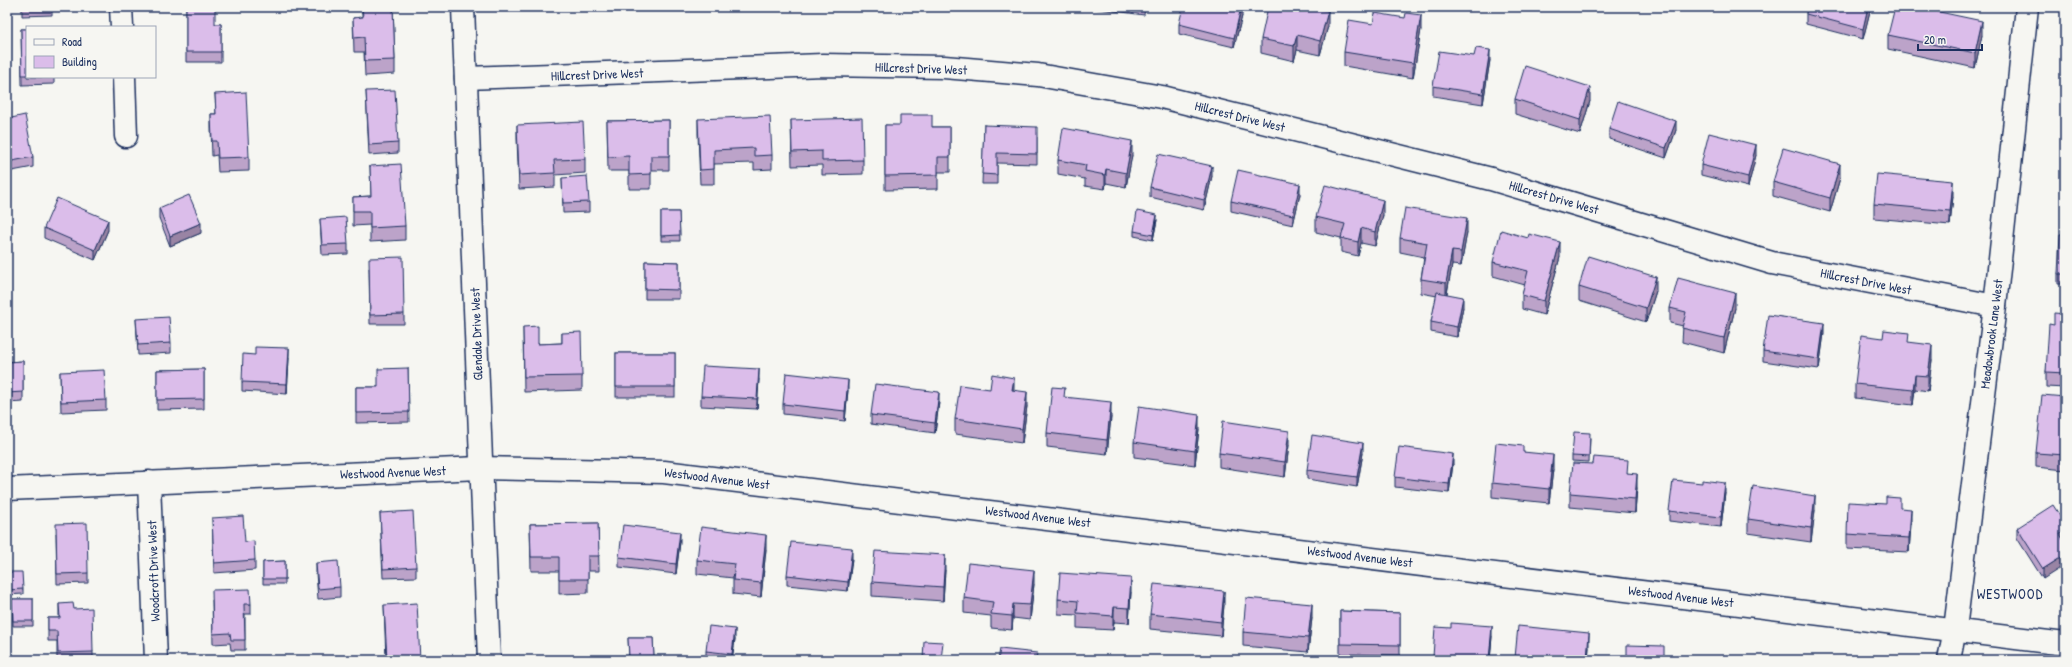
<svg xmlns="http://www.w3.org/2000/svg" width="2072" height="667" font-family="'Patrick Hand',sans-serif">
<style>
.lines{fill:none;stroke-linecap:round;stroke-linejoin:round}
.street-casing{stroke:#1b2f5e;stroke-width:25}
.secondary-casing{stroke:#1b2f5e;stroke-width:25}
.street{stroke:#f6f6f2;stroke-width:22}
.secondary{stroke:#f6f6f2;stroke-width:22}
.wall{fill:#bca3c9;stroke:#1b2f5e}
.shaded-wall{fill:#9984a4;stroke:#1b2f5e}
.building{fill:#dbbdea;stroke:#1b2f5e}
.labels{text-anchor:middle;stroke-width:3;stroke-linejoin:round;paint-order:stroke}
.street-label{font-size:13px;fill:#1b2f5e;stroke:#f6f6f2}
.neighbourhood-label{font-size:14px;letter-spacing:1px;fill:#1b2f5e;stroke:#f6f6f2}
</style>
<rect width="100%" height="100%" fill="#f6f6f2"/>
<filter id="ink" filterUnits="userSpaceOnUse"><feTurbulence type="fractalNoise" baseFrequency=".025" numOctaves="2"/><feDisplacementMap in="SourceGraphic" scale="8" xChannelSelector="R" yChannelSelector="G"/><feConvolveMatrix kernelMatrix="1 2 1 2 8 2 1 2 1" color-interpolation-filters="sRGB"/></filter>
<g filter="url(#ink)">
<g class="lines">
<g class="street-casing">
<g id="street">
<polyline points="121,7 122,27"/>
<polyline points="124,77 126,136"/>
<polyline points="466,78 823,65 944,67 1038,75 1162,97 1491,179 1772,263 1995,306"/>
<polyline points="149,482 156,660"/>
<polyline points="7,489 480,468 664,472 2065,644"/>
<polyline points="1949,660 1955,629 1995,306 2027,7"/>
</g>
</g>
<g class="secondary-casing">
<polyline id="secondary" points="463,7 489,660"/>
</g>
<use href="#street" class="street"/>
<use href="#secondary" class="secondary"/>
</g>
<g class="wall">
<polygon points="22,7 52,7 52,15 22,16"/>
<polygon points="186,7 215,24 221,24 221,62 186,62"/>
<polygon points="362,7 393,7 395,60 395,74 365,76 364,52 354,52 353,18 362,17"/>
<polygon points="525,7 571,7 571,8 525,10"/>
<polygon points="1085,7 1145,7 1144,15"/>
<polygon points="1743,7 1751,7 1750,9"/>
<polygon points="1769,7 1777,7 1776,10"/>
<polygon points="1807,7 1871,7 1863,39 1806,24 1806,14"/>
<polygon points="1242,16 1234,47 1179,34 1179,24"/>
<polygon points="1328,26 1320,55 1297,50 1294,61 1261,53 1261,39"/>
<polygon points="21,29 27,29 27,77 54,77 54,84 22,85"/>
<polygon points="1421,29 1413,78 1344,66 1344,52"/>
<polygon points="1888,35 1982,35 1975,68 1888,49"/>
<polygon points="1474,56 1490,60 1483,104 1433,96 1433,86"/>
<polygon points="366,91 398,143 398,153 369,155"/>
<polygon points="215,94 249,157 249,171 218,172 217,155 212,156 211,128 211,114 216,114"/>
<polygon points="1515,99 1590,101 1580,134 1515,114"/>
<polygon points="7,119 33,157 33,167 7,172"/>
<polygon points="698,119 772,155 772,169 754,170 754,163 714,164 714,184 700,184 698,134"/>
<polygon points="669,120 669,170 651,170 651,189 629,189 629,171 608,171 607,121"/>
<polygon points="791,120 863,160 863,174 822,175 822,165 792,166"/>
<polygon points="517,125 585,159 585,173 555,175 555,187 519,189 517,139"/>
<polygon points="885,125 932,127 950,127 950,172 938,172 938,189 885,190"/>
<polygon points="984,125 1037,137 1037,164 997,163 997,184 982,184"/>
<polygon points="1609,129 1676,130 1666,158 1609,139"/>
<polygon points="1132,155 1126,187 1106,183 1105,189 1085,186 1085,179 1058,174 1058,160"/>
<polygon points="1756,155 1748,187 1701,175 1701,165"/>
<polygon points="370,166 405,226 405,240 370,242 370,225 353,226 353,197 371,196"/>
<polygon points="1212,176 1204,210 1150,197 1150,187"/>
<polygon points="562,178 589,202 589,212 563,213"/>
<polygon points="1840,178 1830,212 1773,196 1773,182"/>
<polygon points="1300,194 1293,225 1231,211 1231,201"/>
<polygon points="1953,196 1950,225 1874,218 1874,204"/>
<polygon points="159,208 201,233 170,246 159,218"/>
<polygon points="661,212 679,212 680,241 661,241"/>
<polygon points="1383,215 1375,246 1361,243 1358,256 1341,252 1341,238 1316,232 1316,217"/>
<polygon points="320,219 348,244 348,254 322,255"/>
<polygon points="1157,220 1153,240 1134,236 1134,231"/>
<polygon points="44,228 108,230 95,260 44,238"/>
<polygon points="1467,232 1461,266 1452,265 1447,294 1463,307 1457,337 1431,332 1431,322 1437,296 1421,293 1421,279 1424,257 1400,252 1400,238"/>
<polygon points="2065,234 2065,284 2058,284 2058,274"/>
<polygon points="1560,257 1544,315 1522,309 1522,295 1525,285 1493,276 1493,262"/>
<polygon points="645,261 679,262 679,299 645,299"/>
<polygon points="369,268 404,314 404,324 370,324"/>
<polygon points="1579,287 1656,291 1646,322 1579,301"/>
<polygon points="1670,308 1735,308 1724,353 1682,342 1683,326 1670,323"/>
<polygon points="2065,314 2065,388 2046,387 2046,372 2054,325"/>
<polygon points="136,319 171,343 171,353 138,355"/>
<polygon points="523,327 538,344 562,343 562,333 582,376 582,390 524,392"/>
<polygon points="1824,333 1819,369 1763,361 1763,351"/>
<polygon points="1909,343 1932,360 1928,391 1915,389 1913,405 1855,398 1855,384"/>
<rect x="616" y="353" width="59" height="44"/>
<polygon points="255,355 289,358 287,394 242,391 242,382"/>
<polygon points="23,361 23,402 7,403 7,362"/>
<polygon points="408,368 409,422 356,423 356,387 378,387"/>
<polygon points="204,369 204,409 157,410 157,370"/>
<polygon points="60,372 106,400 106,410 61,412"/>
<polygon points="759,379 757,409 701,406 701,396"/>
<polygon points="990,389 1014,390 1027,406 1022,443 955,434 955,419"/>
<polygon points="848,390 845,421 783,414 783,404"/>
<polygon points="2065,397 2065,470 2036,467 2036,453"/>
<polygon points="939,402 935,433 871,424 871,415"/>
<polygon points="1111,417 1107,454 1047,447 1047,433"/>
<polygon points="1199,429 1195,465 1134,457 1134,442"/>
<polygon points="1590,438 1589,462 1572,461 1572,456"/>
<polygon points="1289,445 1285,477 1219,467 1219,453"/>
<polygon points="1523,452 1553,469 1549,503 1492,497 1492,483"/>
<polygon points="1363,453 1357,487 1307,479 1307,470"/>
<polygon points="1453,464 1449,493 1395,487 1395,477"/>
<polygon points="1628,473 1637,488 1635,513 1570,507 1570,493"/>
<polygon points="1725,493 1721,527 1669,521 1669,511"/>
<polygon points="1900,508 1911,523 1909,552 1847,549 1847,534"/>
<polygon points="1815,510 1811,542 1748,533 1748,519"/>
<polygon points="380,513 416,567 416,577 383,578"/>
<polygon points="212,518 245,542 255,560 255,570 214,573"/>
<polygon points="598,523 599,571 588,571 588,593 559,594 559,571 531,571 530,524"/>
<polygon points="2065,524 2065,541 2043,579 2017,538 2017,528"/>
<polygon points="56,533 88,573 88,583 57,584"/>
<polygon points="680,542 676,574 619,567 619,557"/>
<polygon points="766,549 761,597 733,594 733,578 697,574 697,560"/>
<polygon points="852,558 848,591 787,585 787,575"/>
<polygon points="285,561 285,584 263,584 263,562"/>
<polygon points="316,563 340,587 340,597 318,599 316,573"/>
<polygon points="945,570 943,601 872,596 872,582"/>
<polygon points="7,572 23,589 23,594 7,595"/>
<polygon points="1034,584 1030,620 1013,618 1012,630 991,628 991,616 964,613 964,598"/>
<polygon points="1131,592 1129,623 1114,622 1113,630 1077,628 1077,615 1058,614 1058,599"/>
<polygon points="12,599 33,599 33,626 13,626"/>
<polygon points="212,600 251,604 251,614 245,614 245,650 231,650 230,643 213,644"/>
<polygon points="59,604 74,609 93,652 93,660 57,660 57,641 48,641 48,618 59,618"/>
<polygon points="384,605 420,660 386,660"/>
<polygon points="1224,605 1221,636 1150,629 1150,614"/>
<polygon points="1340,611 1400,613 1400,655 1340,654"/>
<polygon points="1312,618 1308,652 1243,646 1243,632"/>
<polygon points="1492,636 1490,660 1433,660 1433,657"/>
<polygon points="628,638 653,638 654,660 629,660"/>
<polygon points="735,639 732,660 706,660 706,651"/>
<polygon points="1589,647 1588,660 1515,660 1515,658"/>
</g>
<g class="shaded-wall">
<polygon points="1242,7 1242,16 1234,47 1234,38"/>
<polygon points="1868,7 1871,7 1863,39 1863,29"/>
<polygon points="1328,11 1328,26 1320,55 1320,41"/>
<polygon points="1421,15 1421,29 1413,78 1413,63"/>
<polygon points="1982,21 1982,35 1975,68 1975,53"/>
<polygon points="1297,35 1297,50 1294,61 1294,46"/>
<polygon points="1490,50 1490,60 1483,104 1483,94"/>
<polygon points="1590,87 1590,101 1580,134 1580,120"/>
<polygon points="1676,121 1676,130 1666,158 1666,148"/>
<polygon points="1132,141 1132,155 1126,187 1126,173"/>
<polygon points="1756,145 1756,155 1748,187 1748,177"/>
<polygon points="1840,164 1840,178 1830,212 1830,198"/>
<polygon points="1212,166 1212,176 1204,210 1204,200"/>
<polygon points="1106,169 1106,183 1105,189 1105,175"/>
<polygon points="1953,181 1953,196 1950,225 1950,211"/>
<polygon points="1300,184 1300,194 1293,225 1293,215"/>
<polygon points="1383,200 1383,215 1375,246 1375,232"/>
<polygon points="1157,215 1157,220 1153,240 1153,235"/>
<polygon points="1467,218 1467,232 1461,266 1461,252"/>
<polygon points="108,220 108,230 95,260 95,250"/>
<polygon points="201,223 201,233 170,246 170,236"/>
<polygon points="1361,228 1361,243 1358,256 1358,242"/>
<polygon points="1560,242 1560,257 1544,315 1544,301"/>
<polygon points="1452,251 1452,265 1446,297 1446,283"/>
<polygon points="1656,277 1656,291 1646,322 1646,308"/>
<polygon points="1735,293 1735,308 1724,353 1724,338"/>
<polygon points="1463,297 1463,307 1457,337 1457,327"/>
<polygon points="1824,323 1824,333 1819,369 1819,359"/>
<polygon points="1932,345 1932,360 1928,391 1928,376"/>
<polygon points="289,348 289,358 287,394 287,384"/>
<polygon points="759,369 759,379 757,409 757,399"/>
<polygon points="1915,375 1915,389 1913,405 1913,390"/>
<polygon points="1014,378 1014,392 1012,390"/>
<polygon points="848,380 848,390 845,421 845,411"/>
<polygon points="939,392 939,402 935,433 935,423"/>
<polygon points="1027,392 1027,406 1022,443 1022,429"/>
<polygon points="1111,402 1111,417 1107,454 1107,440"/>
<polygon points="1199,415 1199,429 1195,465 1195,451"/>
<polygon points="1289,431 1289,445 1285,477 1285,462"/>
<polygon points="1363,443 1363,453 1357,487 1357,477"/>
<polygon points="1453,454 1453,464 1449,493 1449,484"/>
<polygon points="1553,455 1553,469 1549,503 1549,489"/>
<polygon points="1637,474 1637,488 1635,513 1635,499"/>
<polygon points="1725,483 1725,493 1721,527 1721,517"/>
<polygon points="1815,496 1815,510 1811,542 1811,528"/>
<polygon points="1911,509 1911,523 1909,552 1909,538"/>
<polygon points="2065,531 2065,541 2060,544 2060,534"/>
<polygon points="680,532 680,542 676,574 676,564"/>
<polygon points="766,535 766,549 761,597 761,583"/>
<polygon points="852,548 852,558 848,591 848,582"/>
<polygon points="945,555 945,570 943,601 943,587"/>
<polygon points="2065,555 2065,565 2043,579 2043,569"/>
<polygon points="1034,570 1034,584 1030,620 1030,605"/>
<polygon points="1131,578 1131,592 1129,623 1129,608"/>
<polygon points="1224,591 1224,605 1221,636 1221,622"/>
<polygon points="1013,604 1013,618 1012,630 1012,616"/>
<polygon points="1312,604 1312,618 1308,652 1308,638"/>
<polygon points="1114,607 1114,622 1113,630 1113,616"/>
<polygon points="1492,626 1492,636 1490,660 1489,660"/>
<polygon points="735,629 735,639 732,660 732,654"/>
<polygon points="1589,633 1589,647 1588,660 1587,660"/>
</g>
<g class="building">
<polygon points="186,7 215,7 215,24 221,24 221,52 186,52"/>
<polygon points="362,7 393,7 395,60 365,61 364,37 354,38 353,18 363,17"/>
<polygon points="1183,7 1241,7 1234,38 1179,24"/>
<polygon points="1268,7 1309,7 1328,11 1320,41 1297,35 1294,46 1261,39"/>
<polygon points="1807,7 1868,7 1863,29 1806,14"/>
<polygon points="1895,7 1916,7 1982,21 1975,53 1888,35"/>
<polygon points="1375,13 1405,18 1406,13 1421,15 1413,63 1344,52 1349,20 1373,24"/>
<polygon points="21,29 27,29 27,75 22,75"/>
<polygon points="1476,48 1490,50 1483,94 1433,86 1439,51 1474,56"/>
<polygon points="1525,66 1590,87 1580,120 1515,99"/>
<polygon points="395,90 398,143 369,145 366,91"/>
<polygon points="246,92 249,157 218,158 217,141 212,141 211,114 216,114 215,94"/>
<polygon points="1618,101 1676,121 1666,148 1609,129"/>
<polygon points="25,115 33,157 7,162 7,119"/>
<polygon points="900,115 932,115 932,127 950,127 950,157 938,157 938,175 885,176 885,125 900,125"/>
<polygon points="770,116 772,155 754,156 754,148 714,150 714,169 700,170 698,119"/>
<polygon points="862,118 863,160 822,161 822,151 792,152 791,120"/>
<polygon points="669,120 669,156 651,156 651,174 629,175 629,156 608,157 607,121"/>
<polygon points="583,122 585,159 554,160 555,173 519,175 517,125"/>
<polygon points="984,125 1037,127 1037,154 997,153 997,175 982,174"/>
<polygon points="1063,128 1132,141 1126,173 1106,169 1105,175 1085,171 1086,165 1058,160"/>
<polygon points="1709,133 1756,145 1748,177 1701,165"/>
<polygon points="1783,148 1840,164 1830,198 1773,182"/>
<polygon points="1158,154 1212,166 1204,200 1150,187"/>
<polygon points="401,164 405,226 370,228 370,211 353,211 353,197 371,196 370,166"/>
<polygon points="1238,170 1300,184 1293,215 1231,201"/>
<polygon points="1877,174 1953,181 1950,211 1874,204"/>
<polygon points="587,176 589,202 563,203 562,178"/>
<polygon points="1325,185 1383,200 1375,232 1361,228 1358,242 1341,238 1345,224 1316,217"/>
<polygon points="189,195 201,223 170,236 159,208"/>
<polygon points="57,198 108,220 95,250 44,228"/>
<polygon points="1405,208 1467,218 1461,252 1452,251 1446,283 1421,279 1427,243 1400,238"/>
<polygon points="1137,211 1157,215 1153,235 1134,231"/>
<polygon points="661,212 679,212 680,235 661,236"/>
<polygon points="346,217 348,244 322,245 320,219"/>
<polygon points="1501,230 1528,238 1529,234 1560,242 1544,301 1522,295 1528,271 1493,262"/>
<polygon points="2060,234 2065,234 2065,274 2058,274"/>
<polygon points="1588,256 1656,277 1646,308 1579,287"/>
<polygon points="403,257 404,314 370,315 369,258"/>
<polygon points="645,261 679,262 679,290 645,289"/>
<polygon points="1678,278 1735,293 1724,338 1682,328 1686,312 1670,308"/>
<polygon points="1437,292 1463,297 1457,327 1431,322"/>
<polygon points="2054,313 2065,314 2065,373 2046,372 2049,324 2054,325"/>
<polygon points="1768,315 1824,323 1819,359 1763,351"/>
<polygon points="169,317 171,343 138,345 136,319"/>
<polygon points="538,326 538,344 562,343 562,333 581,332 582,376 524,377 523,327"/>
<polygon points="1884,330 1909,333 1908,342 1932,345 1928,376 1915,375 1913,390 1855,384 1861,335 1883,338"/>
<polygon points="255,347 289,348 287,384 242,382 243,354 255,355"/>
<rect x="616" y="353" width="59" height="34"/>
<polygon points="23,361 23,392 7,393 7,362"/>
<polygon points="703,366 759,369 757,399 701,396"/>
<polygon points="408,368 409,412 356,413 356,387 378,387 378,369"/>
<polygon points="204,369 204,399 157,400 157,370"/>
<polygon points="104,370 106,400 61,402 60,372"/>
<polygon points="786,373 848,380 845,411 783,404"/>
<polygon points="992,374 1014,378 1012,390 1027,392 1022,429 955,419 960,385 990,389"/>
<polygon points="875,384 939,392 935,423 871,415"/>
<polygon points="1052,387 1065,388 1064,397 1111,402 1107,440 1047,433"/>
<polygon points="2042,395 2065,397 2065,455 2036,453"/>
<polygon points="1139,406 1199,415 1195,451 1134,442"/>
<polygon points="1223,421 1289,431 1285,462 1219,453"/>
<polygon points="1574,432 1590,433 1589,457 1572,456"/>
<polygon points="1312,435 1363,443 1357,477 1307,470"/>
<polygon points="1496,443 1523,446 1523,452 1553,455 1549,489 1492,483"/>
<polygon points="1399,447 1453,454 1449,484 1395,477"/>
<polygon points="1594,457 1628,460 1627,473 1637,474 1635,499 1570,493 1573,463 1593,464"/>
<polygon points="1673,480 1702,483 1702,480 1725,483 1721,517 1669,511"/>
<polygon points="1753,486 1815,496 1811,528 1748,519"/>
<polygon points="1886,497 1900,498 1900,508 1911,509 1909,538 1847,534 1848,502 1886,504"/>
<polygon points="2053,505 2065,524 2065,531 2060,534 2065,543 2065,555 2043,569 2017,528"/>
<polygon points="413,511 416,567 383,569 380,513"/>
<polygon points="243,516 245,542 254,541 255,560 214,563 212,518"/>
<polygon points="87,523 88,573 57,574 56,524"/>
<polygon points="598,523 599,556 588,556 588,579 559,579 559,557 531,557 530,524"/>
<polygon points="623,525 680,532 676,564 619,557"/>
<polygon points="701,527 766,535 761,583 733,580 735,564 697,560"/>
<polygon points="791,542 852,548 848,582 787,575"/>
<polygon points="875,551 945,555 943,587 872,582"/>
<polygon points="285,561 285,579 263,579 263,562"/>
<polygon points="338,561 340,587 318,589 316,563"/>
<polygon points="968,563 1034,570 1030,605 1013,604 1012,616 991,614 993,602 964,598"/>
<polygon points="7,572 22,572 23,589 7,590"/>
<polygon points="1060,573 1131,578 1129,608 1114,607 1113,616 1077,613 1078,601 1058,599"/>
<polygon points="1154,584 1224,591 1221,622 1150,614"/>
<polygon points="250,589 251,604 244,604 245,640 231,640 230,633 213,634 212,590"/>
<polygon points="1246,598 1312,604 1308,638 1243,632"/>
<polygon points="12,599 33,599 33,621 13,621"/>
<polygon points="73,603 74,609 92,608 93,652 58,653 57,631 48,631 48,618 60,618 59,604"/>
<polygon points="417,603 420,660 387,660 384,605"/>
<polygon points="1340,611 1400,613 1400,645 1340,644"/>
<polygon points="1451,623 1492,626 1489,660 1477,660 1433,657 1435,627 1451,628"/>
<polygon points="709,626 735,629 732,654 706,651"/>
<polygon points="1518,626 1589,633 1587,660 1540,660 1515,658"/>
<polygon points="628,638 653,638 654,656 629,657"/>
<polygon points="924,641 943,642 941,660 923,660"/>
<polygon points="1627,645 1664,646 1664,660 1627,660"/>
<polygon points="1000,649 1037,653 1036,660 998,660"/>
<polygon points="1052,658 1067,660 1052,660"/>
<polygon points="1714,658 1737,660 1714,660"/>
</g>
</g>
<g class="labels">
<g class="street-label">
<text transform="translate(921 68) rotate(2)" y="5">Hillcrest Drive West</text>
<text transform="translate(597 74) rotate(-2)" y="5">Hillcrest Drive West</text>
<text transform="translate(1240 116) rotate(14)" y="5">Hillcrest Drive West</text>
<text transform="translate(1554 197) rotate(16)" y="5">Hillcrest Drive West</text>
<text transform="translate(1866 281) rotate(11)" y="5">Hillcrest Drive West</text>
<text transform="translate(476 334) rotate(-92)" y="5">Glendale Drive West</text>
<text transform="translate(1991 334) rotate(-83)" y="5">Meadowbrook Lane West</text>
<text transform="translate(393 472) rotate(-2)" y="5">Westwood Avenue West</text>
<text transform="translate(717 478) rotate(7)" y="5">Westwood Avenue West</text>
<text transform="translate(1038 516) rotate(7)" y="5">Westwood Avenue West</text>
<text transform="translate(1360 556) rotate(7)" y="5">Westwood Avenue West</text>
<text transform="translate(153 571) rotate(-92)" y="5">Woodcroft Drive West</text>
<text transform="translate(1681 596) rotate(7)" y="5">Westwood Avenue West</text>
</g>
<g class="neighbourhood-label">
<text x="2010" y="599">WESTWOOD</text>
</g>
</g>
<rect width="2072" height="667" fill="none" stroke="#f6f6f2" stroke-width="24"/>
<rect x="12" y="12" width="2048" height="643" fill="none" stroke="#1b2f5e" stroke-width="1.5" filter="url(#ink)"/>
<rect x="26" y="26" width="130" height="52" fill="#f6f6f2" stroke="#9ea6b7"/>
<rect x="34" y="39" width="20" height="6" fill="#f6f6f2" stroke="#9ea6b7"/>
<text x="62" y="46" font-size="12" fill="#1b2f5e">Road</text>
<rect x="34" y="56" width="20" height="12" fill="#dbbdea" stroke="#9ea6b7"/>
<text x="62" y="66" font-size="12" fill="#1b2f5e">Building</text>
<path d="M1918 44v6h64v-6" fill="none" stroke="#1b2f5e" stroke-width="2"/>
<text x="1924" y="44" font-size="12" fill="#1b2f5e" stroke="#f6f6f2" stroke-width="3" paint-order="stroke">20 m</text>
</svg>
